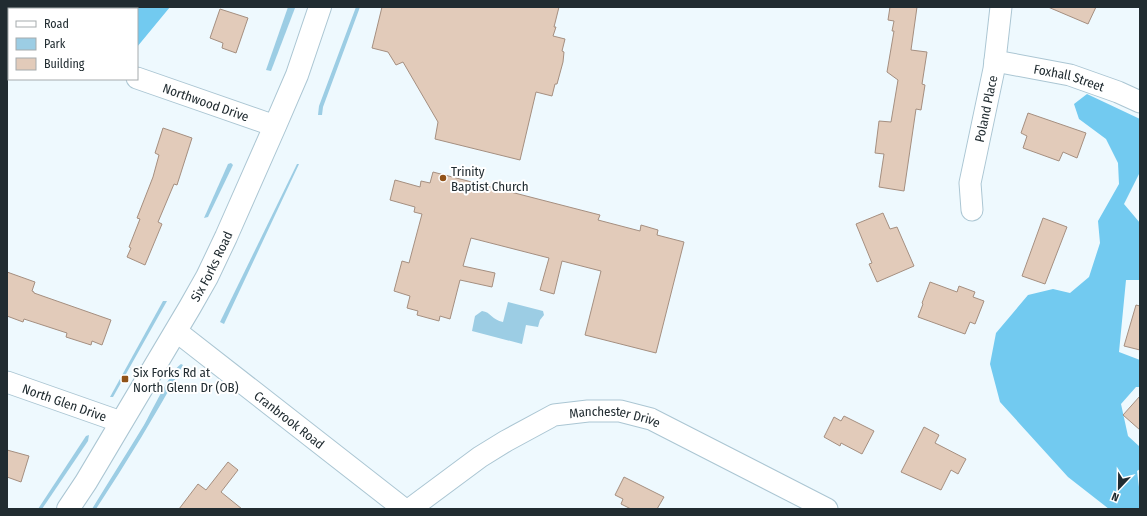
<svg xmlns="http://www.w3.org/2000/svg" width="1147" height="516" font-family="'Fira Sans Condensed',sans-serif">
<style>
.green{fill:#9ccde4}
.forest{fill:#72caf0}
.building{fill:#e2cbba;stroke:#a58f80}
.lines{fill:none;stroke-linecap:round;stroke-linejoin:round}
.street-casing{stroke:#abc6d3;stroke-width:23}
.primary-casing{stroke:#abc6d3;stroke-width:24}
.street{stroke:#fff;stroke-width:21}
.primary{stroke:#fff;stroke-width:22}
.poi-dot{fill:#915218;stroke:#fff;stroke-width:1.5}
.labels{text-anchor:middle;stroke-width:4;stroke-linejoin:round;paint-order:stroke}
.street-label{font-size:13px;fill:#212c31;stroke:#fff}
.poi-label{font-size:13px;fill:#212c31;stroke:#fff;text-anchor:start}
</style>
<rect width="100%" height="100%" fill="#eef9fe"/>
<g class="green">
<polygon points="288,7 295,8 271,71 266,70"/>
<polygon points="356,7 360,7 323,107 322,115 318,115 319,106"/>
<polygon points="231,163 233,165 208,217 204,218 228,164"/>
<polygon points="297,164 299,164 224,324 220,322"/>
<polygon points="163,301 167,301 113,397 110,397"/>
<path d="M 508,302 L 543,311 L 544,315 L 540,320 L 538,327 L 526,325 L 522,344 L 472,331 L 475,316 L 482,311 C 491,312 492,320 503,322 Z"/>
<path d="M 181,364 L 183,365 C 156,414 127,462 96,509 L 92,509 C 109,481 127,453 144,425 C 151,413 172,369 181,364 Z"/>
<polygon points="89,435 88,441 42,509 38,509 86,436"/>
</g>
<g class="forest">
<polygon points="86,7 170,7 137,47 137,9 85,9"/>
<polygon points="1087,94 1140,119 1140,172 1124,204 1140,223 1140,280 1126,280 1119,352 1140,360 1140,387 1136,387 1121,404 1128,436 1140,447 1140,469 1137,471 1139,487 1140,487 1140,509 1109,509 1068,477 1000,402 990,364 996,333 1028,295 1053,289 1070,293 1089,277 1100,243 1098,221 1119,184 1118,163 1106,139 1079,119 1074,104"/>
</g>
<g class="building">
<polygon points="382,7 559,7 554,27 556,27 553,36 565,39 562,51 564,52 563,62 557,84 555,84 552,96 536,92 520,160 435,139 438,122 403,62 396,65 388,52 372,48"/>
<polygon points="890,7 917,7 911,50 927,52 922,84 925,85 921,110 916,109 904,191 879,187 884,154 875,153 879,121 891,122 898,80 887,72 894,31 892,31 894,21 888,20"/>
<polygon points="1048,7 1096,7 1088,24"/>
<polygon points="220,9 248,18 236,53 222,48 223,43 210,38"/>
<polygon points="1028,113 1086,133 1077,158 1063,152 1059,161 1023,148 1027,136 1021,133"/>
<polygon points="163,128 192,138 177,185 174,184 158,222 162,224 145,265 127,257 131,248 129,247 140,219 137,218 153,177 159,155 155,153"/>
<polygon points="433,172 600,215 598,220 640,231 641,225 658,230 657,235 684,242 656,353 585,335 601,271 562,261 554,294 540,290 549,258 471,238 463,266 495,273 492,287 460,280 450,319 440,316 439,321 417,315 418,311 407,308 410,296 394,291 402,261 409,263 422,214 414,212 415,207 390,200 395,180 420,187 421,181 430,183"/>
<polygon points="883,213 890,229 897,227 914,266 877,282 869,264 872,263 856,224"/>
<polygon points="1043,218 1067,227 1045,284 1022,276"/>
<polygon points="7,272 35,282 32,291 34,292 34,293 111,320 102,345 92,341 91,345 66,337 67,333 24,319 23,322 7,316"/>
<polygon points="930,282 957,292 959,286 975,292 973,297 984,301 975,324 970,322 965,334 918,317 923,304 922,303"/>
<polygon points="1136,305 1140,306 1140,350 1124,346"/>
<polygon points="1140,396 1140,430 1123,415"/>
<polygon points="844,416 874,431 862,454 841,443 840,446 824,437 834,417 841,421"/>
<polygon points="924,427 939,435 935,443 966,459 958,474 951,470 941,490 901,472"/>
<polygon points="7,450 29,456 21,482 7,477"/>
<polygon points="228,462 238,470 221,492 242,509 179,509 198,484 206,490"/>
<polygon points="624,477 664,497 657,509 631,509 621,504 623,499 615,495"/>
</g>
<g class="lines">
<g class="street-casing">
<g id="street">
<polyline points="7,34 9,35"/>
<path id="s1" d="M 995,61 L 1070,75 L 1118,92 L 1140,102"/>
<path id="s2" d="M 137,78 L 275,126"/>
<path id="s3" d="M 972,210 L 970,183 L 994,69 L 1001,7"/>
<path id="s4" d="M 176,331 L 404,509"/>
<path id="s5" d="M 7,382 L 121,422"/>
<path id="s6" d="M 410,509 L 480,457 L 506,441 L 554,415 L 588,411 L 620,411 L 651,419 L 827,509"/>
</g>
</g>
<g class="primary-casing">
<g id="primary">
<path id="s7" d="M 68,509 L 86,482 L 190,307 L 207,277 L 226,237 L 275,126 L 297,75 L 320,7"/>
</g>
</g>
<use href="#street" class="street"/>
<use href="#primary" class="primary"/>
</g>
<g class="poi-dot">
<circle cx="443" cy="178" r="4"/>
<rect x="121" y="375" width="8" height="8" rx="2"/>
</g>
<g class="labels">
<g class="street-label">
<text dy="5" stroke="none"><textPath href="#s1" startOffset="76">Foxhall Street</textPath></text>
<text dy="5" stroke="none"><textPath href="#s2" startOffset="73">Northwood Drive</textPath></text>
<text dy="5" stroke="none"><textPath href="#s3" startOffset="103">Poland Place</textPath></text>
<text dy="5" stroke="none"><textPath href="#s7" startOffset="282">Six Forks Road</textPath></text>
<text dy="5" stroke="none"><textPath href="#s5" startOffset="61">North Glen Drive</textPath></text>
<text dy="5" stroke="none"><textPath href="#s4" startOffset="144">Cranbrook Road</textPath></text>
<text dy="5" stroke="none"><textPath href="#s6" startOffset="234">Manchester Drive</textPath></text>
</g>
<g class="poi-label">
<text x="451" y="176">Trinity<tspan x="451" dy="15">Baptist Church</tspan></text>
<text x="133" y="377">Six Forks Rd at<tspan x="133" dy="15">North Glenn Dr (OB)</tspan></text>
</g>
</g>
<rect width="1147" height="516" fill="none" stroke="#212c31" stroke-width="16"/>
<rect x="8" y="8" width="130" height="72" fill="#ffffff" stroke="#a6abad"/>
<rect x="16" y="21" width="20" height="6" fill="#ffffff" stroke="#a6abad"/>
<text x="44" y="28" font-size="12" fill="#212c31">Road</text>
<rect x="16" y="38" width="20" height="12" fill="#9ccde4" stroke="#a6abad"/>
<text x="44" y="48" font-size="12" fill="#212c31">Park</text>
<rect x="16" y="58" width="20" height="12" fill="#e2cbba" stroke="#a6abad"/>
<text x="44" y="68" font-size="12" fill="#212c31">Building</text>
<g transform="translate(1119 488) rotate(202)" stroke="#ffffff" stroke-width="3" paint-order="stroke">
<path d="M0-3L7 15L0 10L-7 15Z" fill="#212c31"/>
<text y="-6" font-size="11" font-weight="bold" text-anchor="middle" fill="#212c31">N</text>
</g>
</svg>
